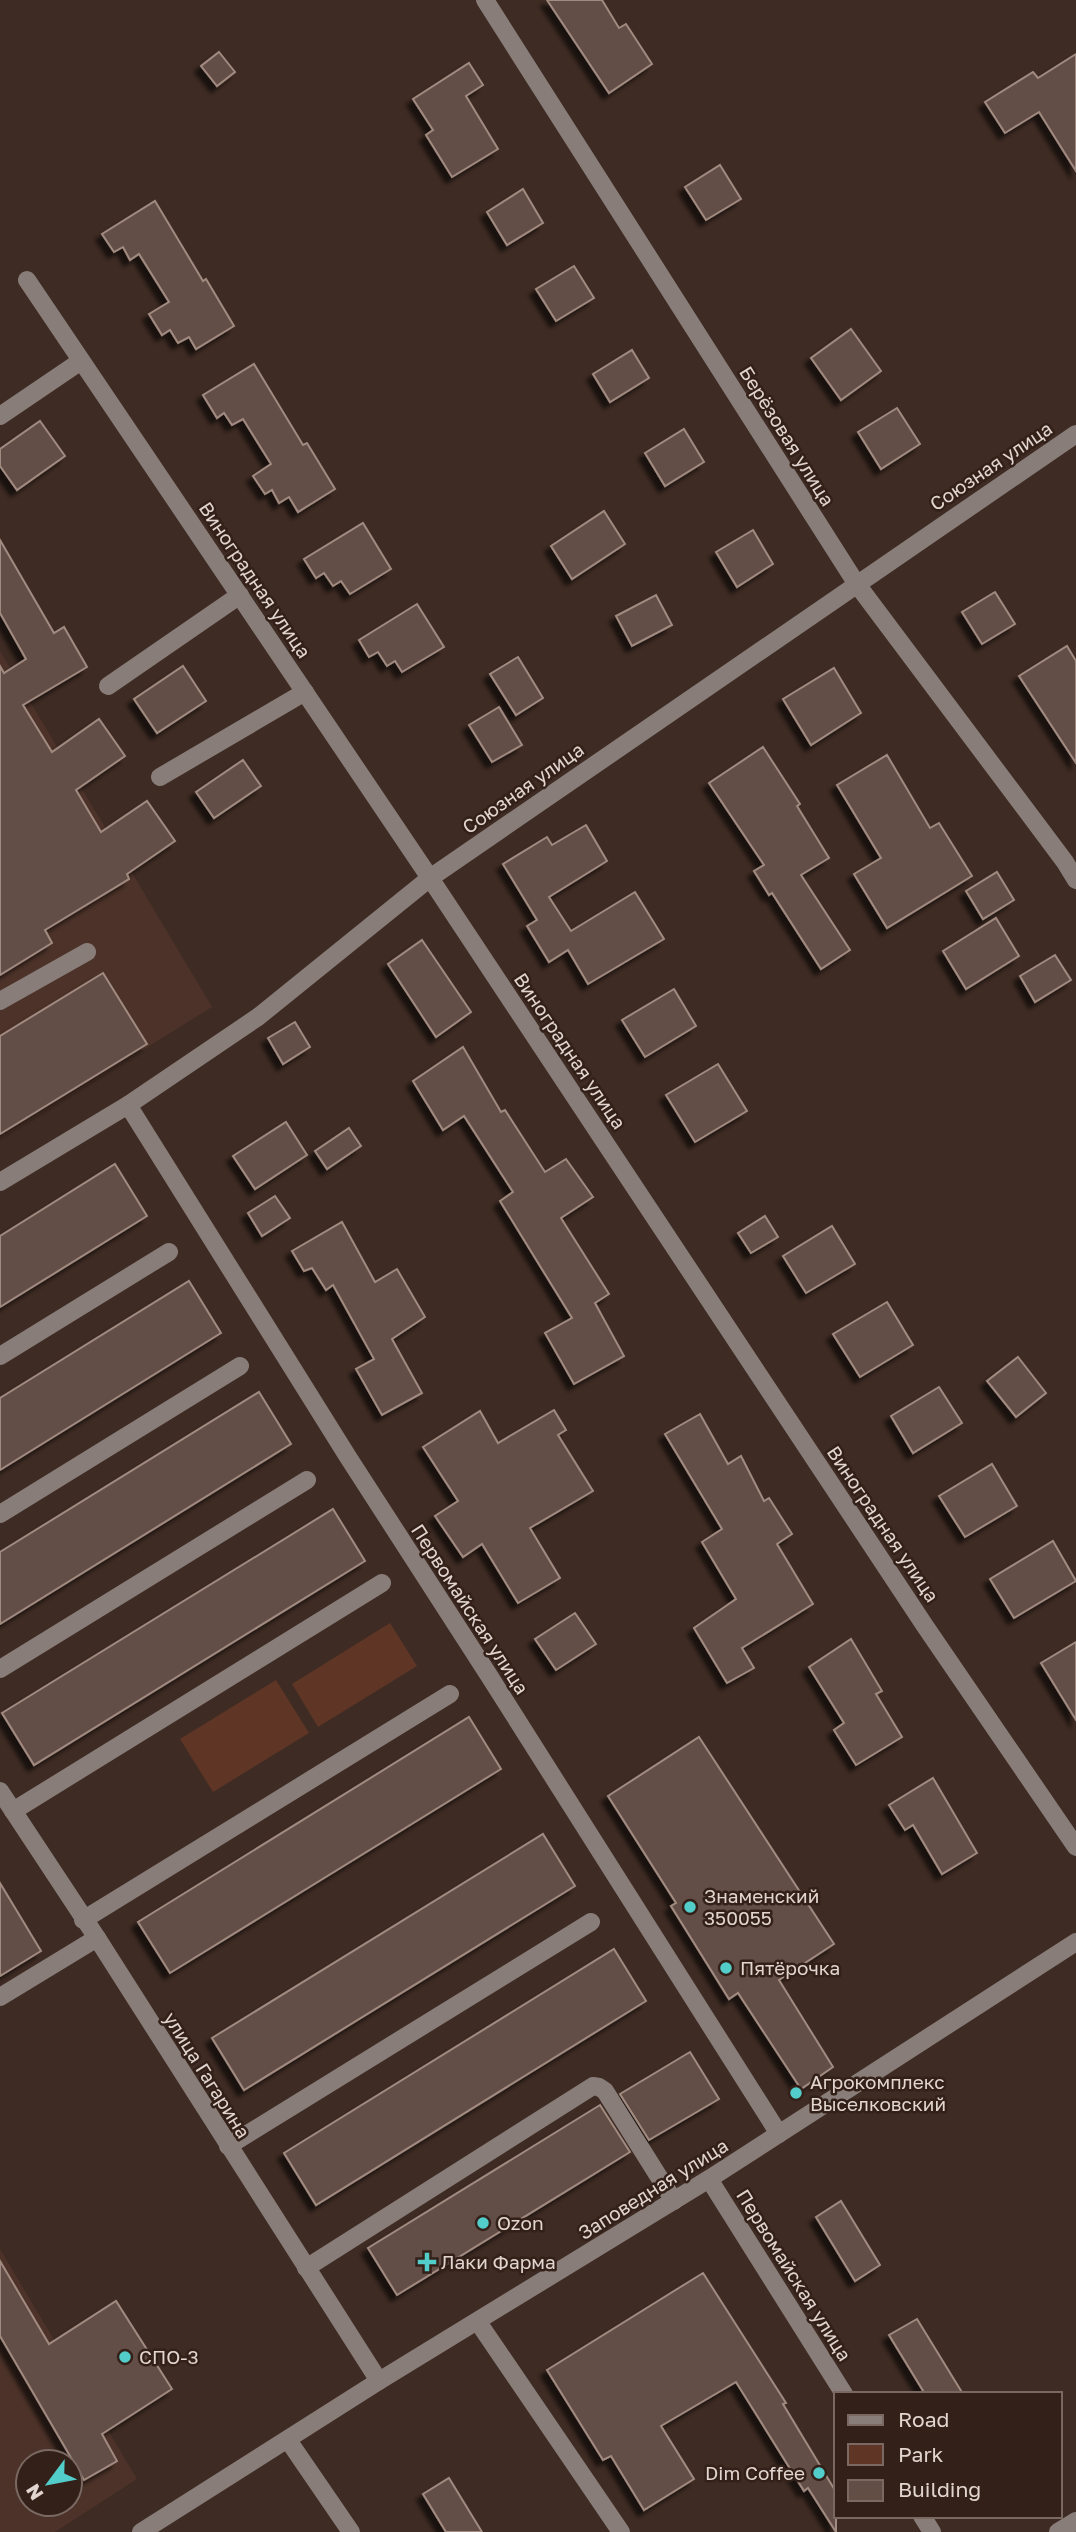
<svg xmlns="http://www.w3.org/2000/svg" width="1076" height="2532" font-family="'Golos Text',sans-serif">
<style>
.built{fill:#4c3228;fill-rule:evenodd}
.green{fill:#5f3625}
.building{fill:#634e46;stroke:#a18a80;stroke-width:2;filter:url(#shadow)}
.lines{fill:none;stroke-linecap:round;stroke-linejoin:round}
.minor{stroke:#887d79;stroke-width:18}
.poi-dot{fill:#53cdca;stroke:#332119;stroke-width:2.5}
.labels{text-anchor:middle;stroke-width:5;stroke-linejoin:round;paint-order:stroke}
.street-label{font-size:19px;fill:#e2d5d0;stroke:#332119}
.poi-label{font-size:19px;fill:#e2d5d0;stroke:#332119;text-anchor:start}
</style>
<defs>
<filter id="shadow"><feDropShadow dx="-6" dy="6" stdDeviation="2" flood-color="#0009"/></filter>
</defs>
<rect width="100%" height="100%" fill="#3e2b23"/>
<g class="built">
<polygon points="0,651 212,1007 0,1139"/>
<path d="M 0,2249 L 137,2479 L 55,2532 L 0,2532 ZM 28,2462 L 70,2462 L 70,2504 L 28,2504 Z"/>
</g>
<g class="green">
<polygon points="390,1623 417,1666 318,1727 292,1684"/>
<polygon points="276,1680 309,1733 213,1792 180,1739"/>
</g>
<g class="building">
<polygon points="547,0 602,0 619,28 626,24 652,64 609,93"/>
<polygon points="219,52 235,72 217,86 201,66"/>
<polygon points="1076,54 1076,171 1039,112 1005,133 985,102 1033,72 1038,78"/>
<polygon points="469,63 483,85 466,96 498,149 452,177 426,135 433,130 413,99"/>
<polygon points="720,165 741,199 706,220 685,187"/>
<polygon points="523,189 543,223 507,245 487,212"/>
<polygon points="155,201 203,281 206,279 234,326 196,349 189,337 178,343 170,330 162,335 149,314 169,302 139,254 130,260 123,247 114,252 102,234"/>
<polygon points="574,266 594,298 556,321 536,289"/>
<polygon points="851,329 881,371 841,400 811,358"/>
<polygon points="632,350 649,378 610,402 593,374"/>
<polygon points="254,364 303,445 307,443 335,489 298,512 289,497 279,503 272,490 265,494 253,476 271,464 243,419 232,425 224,413 217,418 203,395"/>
<polygon points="897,408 920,444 881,469 858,432"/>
<polygon points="40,421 65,456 17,490 0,466 0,449"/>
<polygon points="684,429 704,462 665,486 645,453"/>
<polygon points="604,511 625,544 572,579 551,546"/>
<polygon points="363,523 391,569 350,594 341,581 333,586 324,573 316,578 304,559"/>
<polygon points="753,530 773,564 737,587 716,552"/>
<polygon points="0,540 54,633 64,627 87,667 23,705 52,752 99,719 125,756 76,790 101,832 147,801 175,841 127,874 129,879 45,930 52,943 0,975 0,666 4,673 26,659 0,613"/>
<polygon points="995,592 1015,624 982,644 962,612"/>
<polygon points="656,595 672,625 632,646 616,616"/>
<polygon points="417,604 444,647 402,672 395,661 387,666 378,652 369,657 359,640"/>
<polygon points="1067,646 1076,661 1076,763 1019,676"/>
<polygon points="518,657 543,698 516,715 490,674"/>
<polygon points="183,666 206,701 157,733 134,699"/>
<polygon points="834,668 861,713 811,745 783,699"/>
<polygon points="499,707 522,745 492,762 469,725"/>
<polygon points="763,747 800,804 797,806 829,858 801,875 850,950 821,969 772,893 769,895 754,871 764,865 709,783"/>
<polygon points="887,755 930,828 939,823 972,876 887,928 854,874 881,858 837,785"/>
<polygon points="243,760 261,786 214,818 196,792"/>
<polygon points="586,825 607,861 549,897 571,931 635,892 664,939 588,984 568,950 549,962 527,926 537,920 503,864 547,837 552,845"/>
<polygon points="997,872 1014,900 983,919 966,891"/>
<polygon points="996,918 1019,956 966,989 943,951"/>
<polygon points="422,940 471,1012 436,1037 388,964"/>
<polygon points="1055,955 1071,980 1035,1002 1020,976"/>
<polygon points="103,973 147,1044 0,1134 0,1036"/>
<polygon points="674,989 696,1026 645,1057 622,1020"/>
<polygon points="295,1022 310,1047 283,1064 268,1038"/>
<polygon points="463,1047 501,1112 505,1110 545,1172 566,1159 593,1197 561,1218 609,1294 595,1303 624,1356 574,1384 545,1333 572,1318 500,1201 513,1192 464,1116 443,1130 413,1081"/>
<polygon points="718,1064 747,1111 695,1142 666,1095"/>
<polygon points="286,1122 307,1155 255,1189 233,1156"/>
<polygon points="349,1128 361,1146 327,1169 315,1151"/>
<polygon points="115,1164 147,1216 0,1307 0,1236"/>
<polygon points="275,1196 290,1218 262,1236 248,1213"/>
<polygon points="765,1216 778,1237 751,1253 738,1233"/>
<polygon points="342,1222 375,1282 397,1269 425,1317 392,1339 422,1393 382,1415 356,1369 374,1359 333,1285 326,1290 312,1268 304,1271 292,1251"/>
<polygon points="832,1226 855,1264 806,1293 783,1256"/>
<polygon points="189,1281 221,1333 0,1470 0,1398"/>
<polygon points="887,1302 913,1345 860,1377 833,1334"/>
<polygon points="1018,1357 1046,1393 1016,1417 987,1381"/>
<polygon points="939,1387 962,1423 913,1453 891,1416"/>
<polygon points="259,1392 291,1444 0,1624 0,1552"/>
<polygon points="554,1410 566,1430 558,1435 593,1491 530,1528 560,1578 518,1603 482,1544 463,1557 435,1516 458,1501 423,1447 480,1411 498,1443"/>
<polygon points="700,1414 728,1464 741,1456 764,1501 769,1498 792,1534 777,1544 813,1604 742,1648 754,1668 727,1683 694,1628 736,1599 702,1542 722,1529 665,1434"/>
<polygon points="992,1464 1017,1506 965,1537 939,1496"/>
<polygon points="333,1509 365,1561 34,1765 2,1713"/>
<polygon points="1053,1541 1076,1581 1014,1618 990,1579"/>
<polygon points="575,1613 596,1644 556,1670 535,1639"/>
<polygon points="851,1639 882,1691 876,1694 902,1737 856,1765 834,1730 844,1723 809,1667"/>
<polygon points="1076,1642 1076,1720 1041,1663"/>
<polygon points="469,1717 501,1769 170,1973 138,1922"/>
<polygon points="699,1737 834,1944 779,1980 833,2067 801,2089 738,1993 729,1999 671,1906 676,1903 608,1796"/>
<polygon points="933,1778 977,1853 942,1874 913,1825 905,1830 889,1805"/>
<polygon points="543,1834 575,1886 244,2090 212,2038"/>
<polygon points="0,1883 41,1951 0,1976"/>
<polygon points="614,1949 646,2001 316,2205 284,2153"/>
<polygon points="690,2052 719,2099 649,2140 620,2094"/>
<polygon points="600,2105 630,2152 397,2295 368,2248"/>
<polygon points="841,2201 880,2265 855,2281 816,2217"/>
<polygon points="0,2261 49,2344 116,2301 172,2389 102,2434 117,2461 84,2480 0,2336"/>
<polygon points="703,2273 786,2403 783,2404 836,2492 836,2532 808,2488 804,2491 736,2382 661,2426 694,2479 644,2510 611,2456 603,2460 547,2370"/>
<polygon points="917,2319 963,2394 925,2394 889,2335"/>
<polygon points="449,2478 482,2532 446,2532 423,2494"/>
</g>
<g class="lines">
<g class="minor">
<polyline points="485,0 856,583 1065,862 1076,880"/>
<polyline points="27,280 430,878 925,1626 1076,1847"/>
<polyline points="0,416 81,361"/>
<polyline points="108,686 240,595"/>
<polyline points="160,777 305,692"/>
<polyline points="0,1001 87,952"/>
<polyline points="128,1105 348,1457 488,1674 779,2134"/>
<polyline points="0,1182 128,1105 258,1017 430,878 1076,434"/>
<polyline points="0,1356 169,1252"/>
<polyline points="0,1514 240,1366"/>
<polyline points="0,1669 307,1480"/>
<polyline points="0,1791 97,1938 379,2381"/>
<polyline points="13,1811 382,1583"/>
<polyline points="83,1920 450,1694"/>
<polyline points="0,1997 97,1938"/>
<polyline points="228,2146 591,1922"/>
<polyline points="709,2179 844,2394"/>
<polyline points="306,2268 593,2086 599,2087 605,2091 674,2201"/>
<polyline points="478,2322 621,2532"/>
<polyline points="288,2440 351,2532"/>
<polyline points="922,2516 932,2532"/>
<polyline points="141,2532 379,2381 709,2179 1076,1942"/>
<polyline points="1058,2532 1076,2521"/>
</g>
</g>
<g class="poi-dot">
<circle cx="690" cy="1907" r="7"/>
<circle cx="726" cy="1968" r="7"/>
<circle cx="796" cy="2093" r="7"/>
<circle cx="483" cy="2223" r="7"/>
<path d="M423.5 2251.5h7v7h7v7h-7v7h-7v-7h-7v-7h7z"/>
<circle cx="125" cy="2357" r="7"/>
<circle cx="819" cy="2473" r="7"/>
</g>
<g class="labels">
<g class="street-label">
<text transform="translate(787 436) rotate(58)" y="7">Берёзовая улица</text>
<text transform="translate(991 466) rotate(-34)" y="7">Союзная улица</text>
<text transform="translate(255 580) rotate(56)" y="7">Виноградная улица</text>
<text transform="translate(523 788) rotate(-35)" y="7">Союзная улица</text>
<text transform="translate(570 1051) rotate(56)" y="7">Виноградная улица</text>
<text transform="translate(883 1524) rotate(56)" y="7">Виноградная улица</text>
<text transform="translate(470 1609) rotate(57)" y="7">Первомайская улица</text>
<text transform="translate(207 2075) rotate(58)" y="7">улица Гагарина</text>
<text transform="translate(653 2189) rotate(-32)" y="7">Заповедная улица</text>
<text transform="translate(794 2275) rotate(58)" y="7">Первомайская улица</text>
</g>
<g class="poi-label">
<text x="704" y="1903">Знаменский<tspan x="704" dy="22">350055</tspan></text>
<text x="740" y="1975">Пятёрочка</text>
<text x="810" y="2089">Агрокомплекс<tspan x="810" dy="22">Выселковский</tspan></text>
<text x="497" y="2230">Ozon</text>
<text x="441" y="2269">Лаки Фарма</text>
<text x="139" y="2364">СПО-3</text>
<text x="805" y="2480" text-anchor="end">Dim Coffee</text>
</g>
</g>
<rect x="834" y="2392" width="228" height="126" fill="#332119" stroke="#796962" stroke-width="2"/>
<rect x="848" y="2415" width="35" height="10" fill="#887d79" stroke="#796962" stroke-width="2"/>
<text x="898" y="2427" font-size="21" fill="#e2d5d0">Road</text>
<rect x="848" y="2444" width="35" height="21" fill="#5f3625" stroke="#796962" stroke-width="2"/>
<text x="898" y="2462" font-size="21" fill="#e2d5d0">Park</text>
<rect x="848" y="2480" width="35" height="21" fill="#634e46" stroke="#796962" stroke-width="2"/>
<text x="898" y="2497" font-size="21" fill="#e2d5d0">Building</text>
<g transform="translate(49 2483) rotate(238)"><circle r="33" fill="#332119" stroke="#796962" stroke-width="2"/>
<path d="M0-5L12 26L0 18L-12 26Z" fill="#53cdca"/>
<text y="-10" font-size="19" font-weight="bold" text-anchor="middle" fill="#e2d5d0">N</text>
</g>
</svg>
